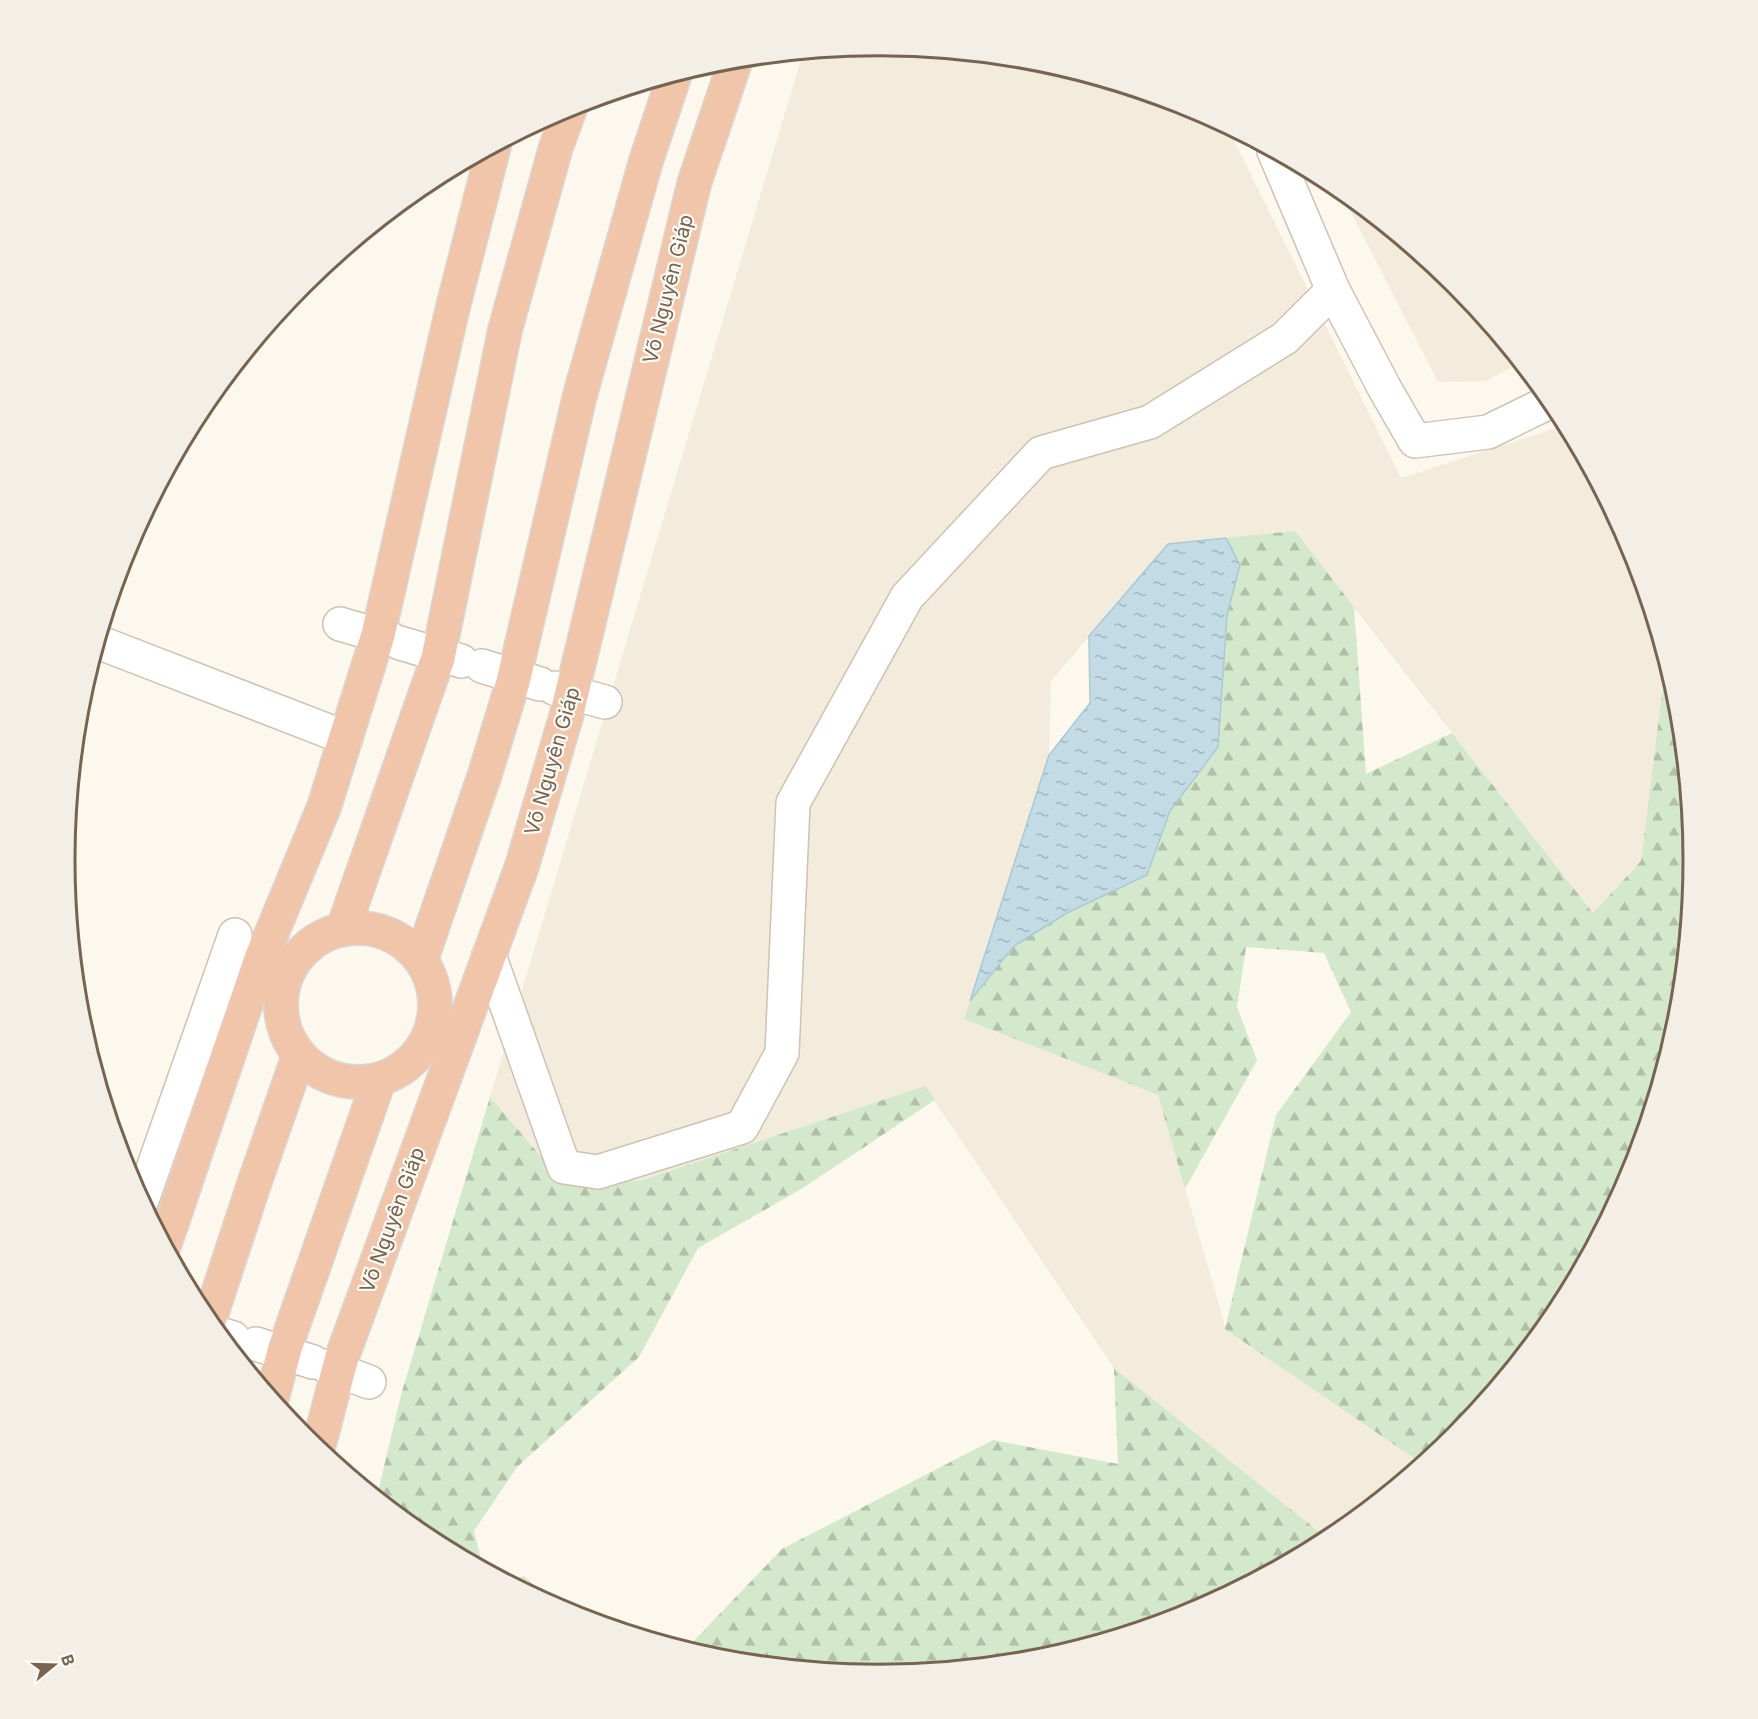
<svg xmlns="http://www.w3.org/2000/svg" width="1758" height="1719" font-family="Inter,sans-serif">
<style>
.residential{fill:#f3ebdc}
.forest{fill:url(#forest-firs)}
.water{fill:url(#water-ripples);stroke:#a9c9d6;stroke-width:1.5}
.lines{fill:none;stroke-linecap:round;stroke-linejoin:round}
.minor-casing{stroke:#cec2b2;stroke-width:36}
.highway-casing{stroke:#dbd6d2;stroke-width:36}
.minor{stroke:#fff;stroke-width:33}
.highway{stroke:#f0c5a9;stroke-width:33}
.labels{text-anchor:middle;stroke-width:4.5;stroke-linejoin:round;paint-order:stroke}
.street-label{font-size:20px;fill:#766350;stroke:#fefbf4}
.rim{fill:none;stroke:#766350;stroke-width:3}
</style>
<defs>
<pattern id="forest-firs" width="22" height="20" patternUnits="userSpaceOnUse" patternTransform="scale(1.5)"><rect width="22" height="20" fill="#d4e9cb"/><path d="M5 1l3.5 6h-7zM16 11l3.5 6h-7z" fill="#b1c0a7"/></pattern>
<pattern id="water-ripples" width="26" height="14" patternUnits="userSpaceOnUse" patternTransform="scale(1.5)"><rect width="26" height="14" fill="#c2dbe5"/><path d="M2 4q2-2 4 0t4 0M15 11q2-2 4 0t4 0" fill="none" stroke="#a2b5bc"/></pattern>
</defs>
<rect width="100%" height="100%" fill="#fcf8ed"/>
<g class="residential">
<polygon points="879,45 1038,61 1191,107 1227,126 1401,478 1566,425 1632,548 1666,661 1641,861 1593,913 1295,532 1168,544 1051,681 1049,755 964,1019 1158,1095 1226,1329 1421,1463 1328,1539 1114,1368 925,1087 639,1181 561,1180 490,1097 803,53"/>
<polygon points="1338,187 1455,284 1520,363 1486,381 1438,382"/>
</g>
<g class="forest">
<polygon points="1295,531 1354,607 1366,774 1452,733 1593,913 1641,861 1666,661 1678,701 1693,860 1678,1019 1631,1172 1556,1312 1455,1436 1421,1463 1225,1329 1276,1115 1351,1012 1324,953 1246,947 1237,1007 1257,1060 1185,1189 1158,1095 964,1019 970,1001 1014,946 1067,913 1147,875 1170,811 1218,747 1227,615 1240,565 1226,538"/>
<polygon points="925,1086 935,1100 803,1188 698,1248 639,1357 517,1467 474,1531 483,1567 426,1537 377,1496 401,1395 490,1097 561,1180 639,1181"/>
<polygon points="1114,1368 1328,1539 1190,1612 1038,1658 879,1674 720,1658 687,1648 782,1549 993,1440 1118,1464"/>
<polygon points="524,1576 556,1606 509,1581"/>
</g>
<polygon class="water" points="1226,538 1240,565 1227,615 1218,747 1170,811 1147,875 1067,913 1014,946 970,1001 1049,755 1090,703 1089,636 1168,544"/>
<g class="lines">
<g class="minor-casing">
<g id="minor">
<polyline points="1274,151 1333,290 1385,389 1415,441 1488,432 1551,401"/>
<polyline points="340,624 391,639"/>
<polyline points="98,642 346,738"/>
<polyline points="400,643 461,661"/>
<polyline points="482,666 540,684"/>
<polyline points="554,688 605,702"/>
<polyline points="489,955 564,1167 598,1172 742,1127 782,1053 793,803 907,597 1041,453 1150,422 1285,338 1333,290"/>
<polyline points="142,1200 235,935"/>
<polyline points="220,1334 233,1338"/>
<polyline points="256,1344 313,1362"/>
<polyline points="326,1366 369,1382"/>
</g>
</g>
<g class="highway-casing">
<g id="highway">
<circle cx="358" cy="1005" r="77"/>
<polyline points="343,929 438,658 505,330 556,147 571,106"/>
<polyline points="421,960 485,774 513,682 580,395 646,161 675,74"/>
<polyline points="165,1243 261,959 324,807 378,635 452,311 494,146"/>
<polyline points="209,1321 253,1187 299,1055"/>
<polyline points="272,1398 285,1348 379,1080"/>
<polyline points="318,1448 342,1357 522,866 566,717 694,184 736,59"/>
</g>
</g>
<use href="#minor" class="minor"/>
<use href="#highway" class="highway"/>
</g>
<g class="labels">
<g class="street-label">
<text transform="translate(668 289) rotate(-76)" y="7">Võ Nguyên Giáp</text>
<text transform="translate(552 761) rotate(-74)" y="7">Võ Nguyên Giáp</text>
<text transform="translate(392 1220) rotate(-70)" y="7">Võ Nguyên Giáp</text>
</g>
</g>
<path d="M0 0H1758V1719H0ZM75 860a804 804 0 1 1 1608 0a804 804 0 1 1-1608 0Z" fill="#f3efe7" fill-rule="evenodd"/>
<path class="rim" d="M75 860a804 804 0 1 1 1608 0a804 804 0 1 1-1608 0Z"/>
<g transform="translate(54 1665) rotate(71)" stroke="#fefbf4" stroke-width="4.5" paint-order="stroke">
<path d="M0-4.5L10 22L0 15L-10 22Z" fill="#766350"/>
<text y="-9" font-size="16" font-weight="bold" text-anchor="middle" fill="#766350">B</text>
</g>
</svg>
